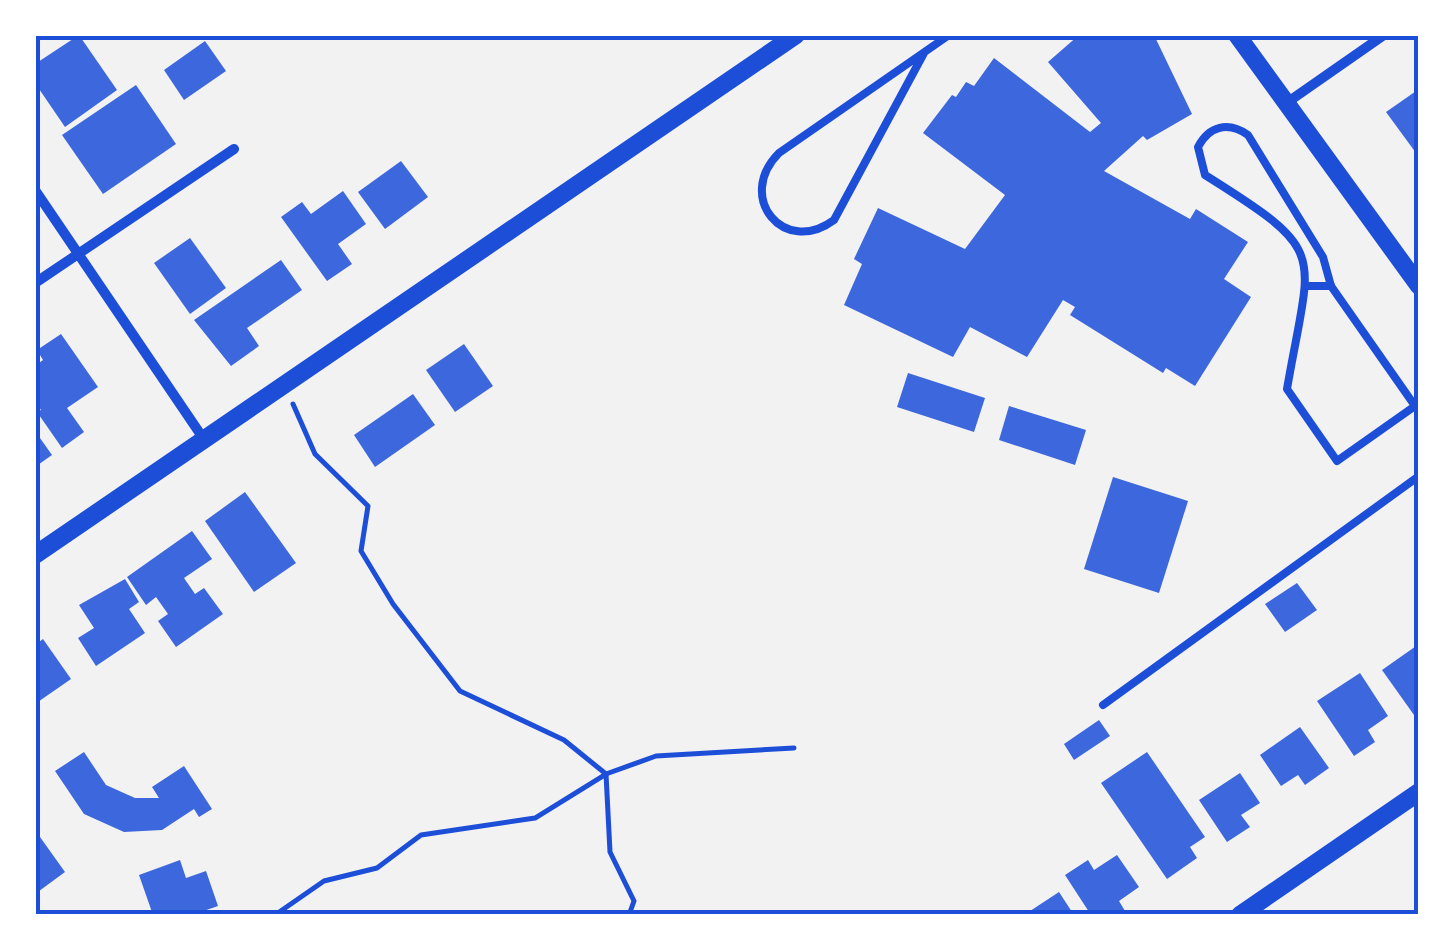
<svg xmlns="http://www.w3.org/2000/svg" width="1454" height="950" font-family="Manrope,sans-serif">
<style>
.building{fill:#3d67dc}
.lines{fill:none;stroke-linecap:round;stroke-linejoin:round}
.path{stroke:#1d4ed8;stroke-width:5}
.service{stroke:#1d4ed8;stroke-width:8}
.minor{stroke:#1d4ed8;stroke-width:10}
.tertiary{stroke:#1d4ed8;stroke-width:18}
.neatline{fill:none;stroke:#1d4ed8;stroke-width:4}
</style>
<rect width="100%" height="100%" fill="#f2f2f2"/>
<g class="building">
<polygon points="79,35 117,90 65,127 35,83 35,64"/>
<polygon points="1079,35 1154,35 1192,114 1147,140 1143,136 1104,171 1190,219 1196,209 1248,242 1224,279 1251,297 1195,386 1166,368 1163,373 1070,315 1075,307 1063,300 1027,357 970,327 953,357 844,305 862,264 854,259 878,208 965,249 1005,195 923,133 952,95 956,97 966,82 974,86 994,58 1090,132 1101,123 1048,62"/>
<polygon points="205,41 226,71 184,100 164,70"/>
<polygon points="136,85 176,144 103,194 62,135"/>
<polygon points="1419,89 1419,151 1416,153 1386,112"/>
<polygon points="401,161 428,197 385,229 358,192"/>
<polygon points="343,191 366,224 338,244 352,264 327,281 281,217 302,202 311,214"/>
<polygon points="190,238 226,288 190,314 154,263"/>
<polygon points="281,260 302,290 247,328 259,346 231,366 194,320"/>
<polygon points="61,334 98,387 67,408 84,432 62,448 37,412 41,410 35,401 35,366 43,360 37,350"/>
<polygon points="464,344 493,386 455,412 426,370"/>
<polygon points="908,373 985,398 974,432 897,407"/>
<polygon points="413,394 435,425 375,467 354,435"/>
<polygon points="1009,406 1086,430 1075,465 999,440"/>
<polygon points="35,431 52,455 35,467"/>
<polygon points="1113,477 1188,501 1159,593 1084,569"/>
<polygon points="245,492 296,563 254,592 205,521"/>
<polygon points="192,531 212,559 184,578 195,594 204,588 223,614 176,647 158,621 168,614 156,597 146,605 127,577"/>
<polygon points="125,579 139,602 129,609 145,633 96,666 78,638 94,628 79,605"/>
<polygon points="1297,583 1317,610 1285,632 1265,604"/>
<polygon points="43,639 71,679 35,704 35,645"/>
<polygon points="1419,644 1419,712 1414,715 1382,670"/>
<polygon points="1360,673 1388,716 1368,730 1375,742 1354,756 1317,701"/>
<polygon points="1099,720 1110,736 1074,760 1064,744"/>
<polygon points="1300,727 1329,768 1305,785 1298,775 1281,786 1260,755"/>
<polygon points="84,752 106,785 135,798 159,798 152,787 184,766 212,809 199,817 194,809 162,830 124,832 84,814 55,771"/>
<polygon points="1147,752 1205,837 1190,847 1197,858 1167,879 1101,783"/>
<polygon points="1240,773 1260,803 1241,815 1250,827 1227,842 1199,800"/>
<polygon points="35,830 65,872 35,894"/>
<polygon points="1117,855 1139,887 1119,901 1125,911 1118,915 1091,915 1065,875 1088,860 1094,870"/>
<polygon points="180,860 186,878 206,871 218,906 192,915 153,915 139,875"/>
<polygon points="1059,892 1074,915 1024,915"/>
</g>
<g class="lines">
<g class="path">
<polyline points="293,404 315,454 368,506 361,551 393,604 460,691 564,740 606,774 610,852 634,901 629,915"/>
<polyline points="275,915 324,881 377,868 421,835 535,818 606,774 656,756 794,748"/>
</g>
<g class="service">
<path d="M 924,53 L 834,220 C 784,257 735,197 779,153 C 836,114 892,74 949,35"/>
<polyline points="1305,286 1331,286"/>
<path d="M 1415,406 L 1331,286 L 1323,257 L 1248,135 C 1228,121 1209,126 1198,147 L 1205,175 C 1331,254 1311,249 1287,389 L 1337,461 L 1415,406 L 1419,404"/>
<polyline points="1103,705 1419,476"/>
</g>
<g class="minor">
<polyline points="1285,104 1384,35"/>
<polyline points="35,190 203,438"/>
<polyline points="35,283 234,149"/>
</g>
<g class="tertiary">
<polyline points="1237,35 1419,286"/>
<polyline points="35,555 796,35"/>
<polyline points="1240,915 1419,792"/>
</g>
</g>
<rect width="1454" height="950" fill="none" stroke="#ffffff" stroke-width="75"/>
<rect x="38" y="38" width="1378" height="874" class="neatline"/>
</svg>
